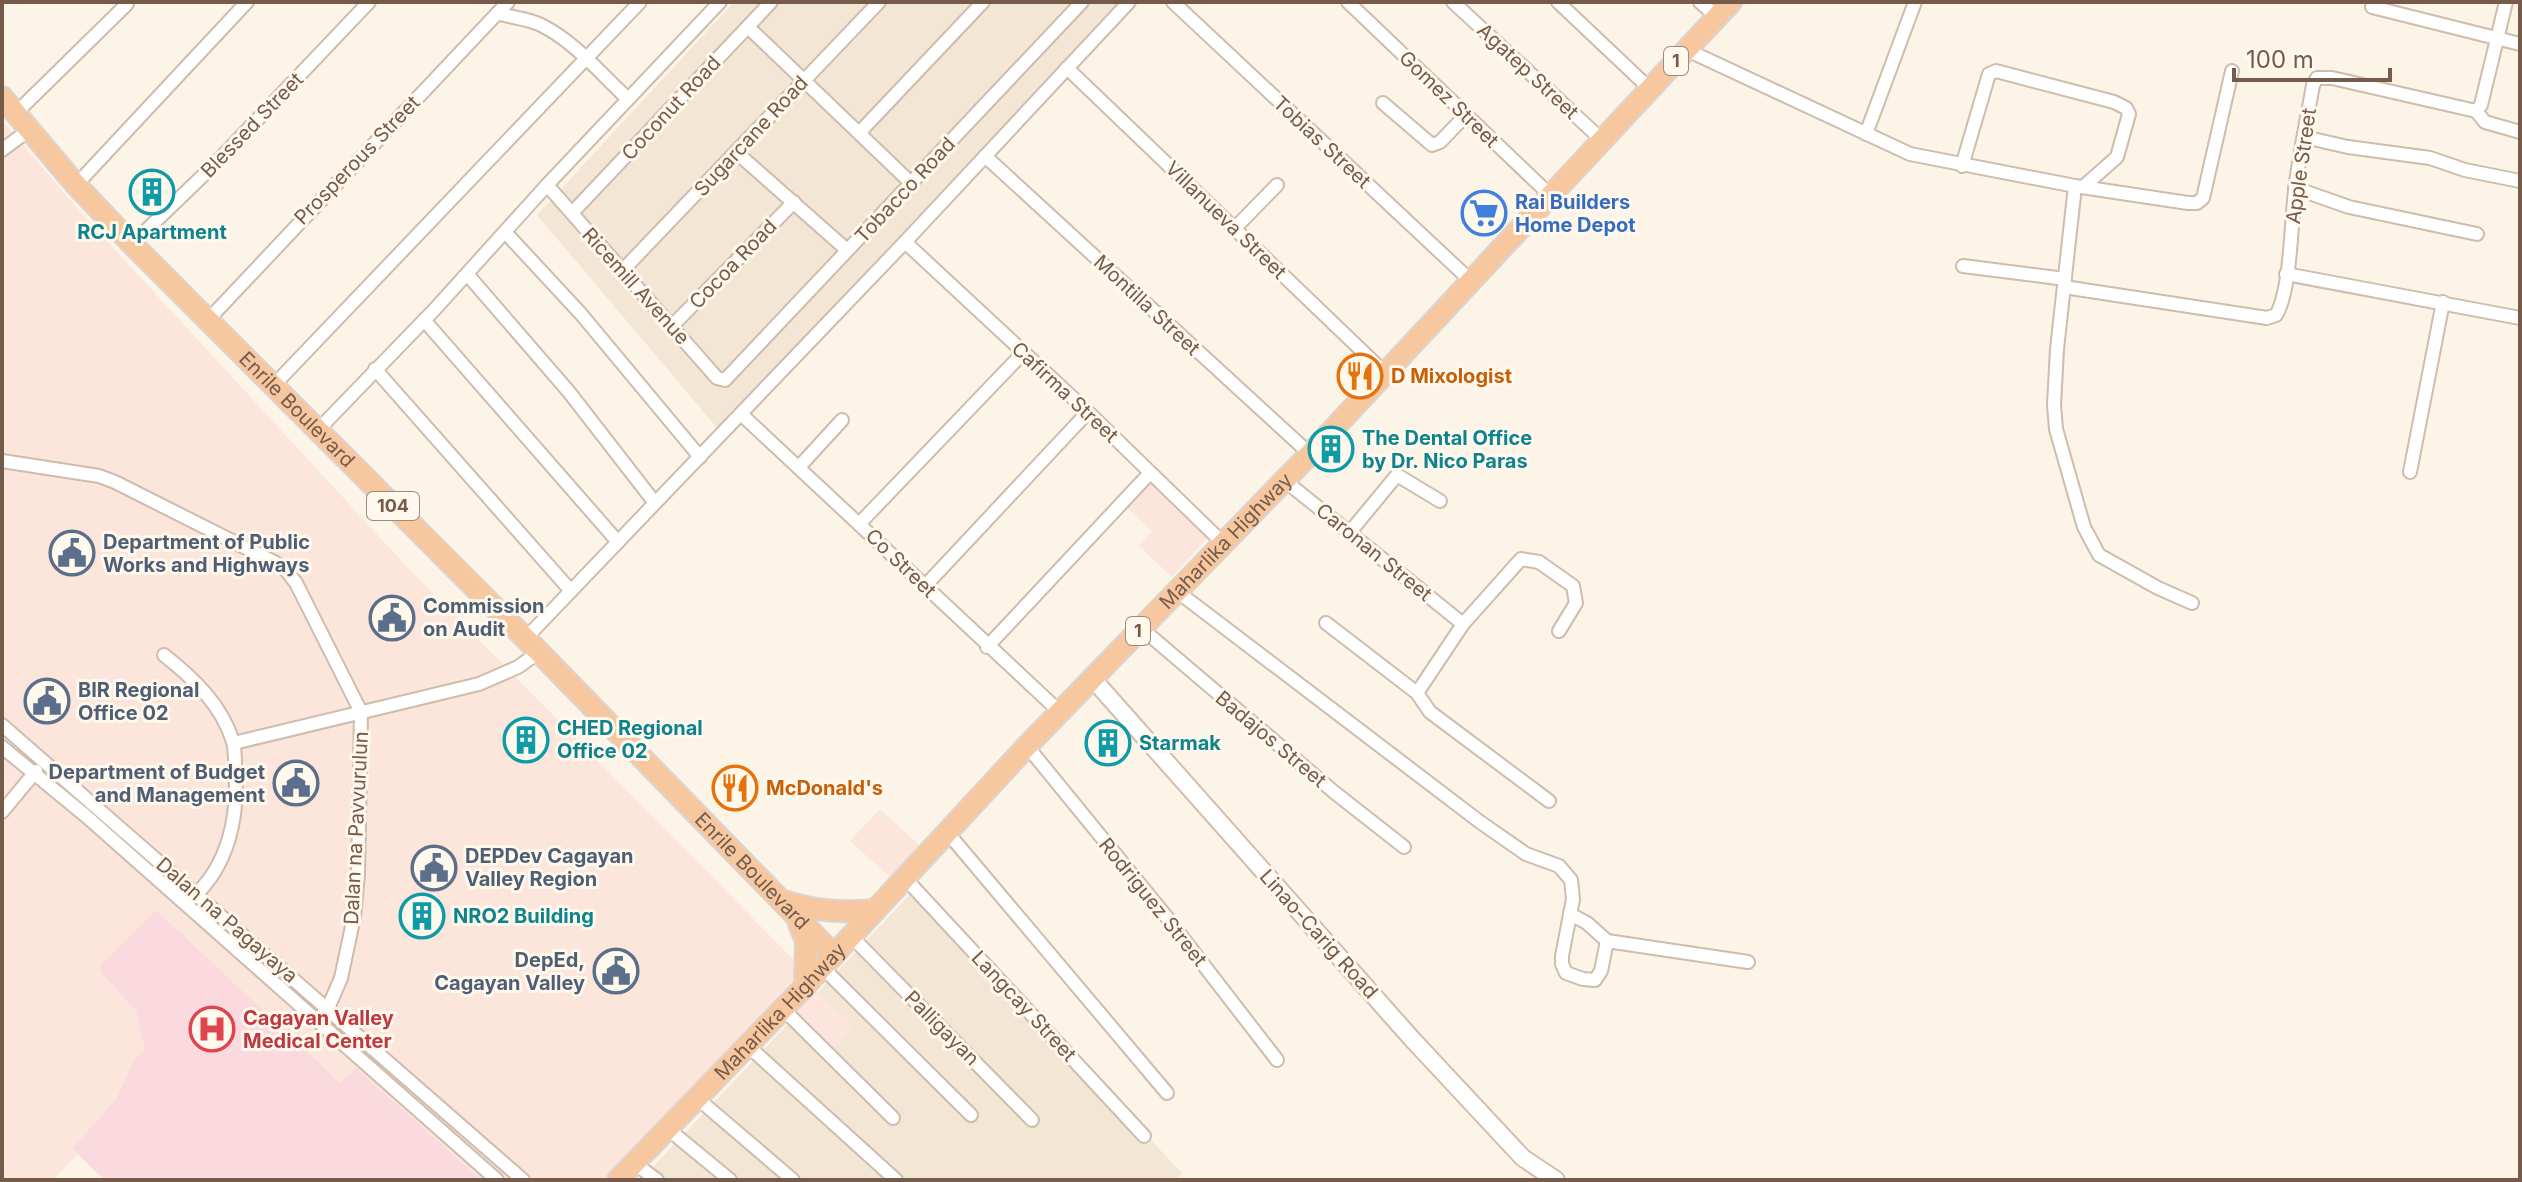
<svg xmlns="http://www.w3.org/2000/svg" width="2522" height="1182" font-family="Inter,sans-serif">
<style>
.residential{fill:#f4e6d5}
.commercial{fill:#fce5db}
.medical{fill:#fadade}
.lines{fill:none;stroke-linecap:round;stroke-linejoin:round}
.minor-casing{stroke:#cebcad;stroke-width:16}
.secondary-casing{stroke:#d3bead;stroke-width:20}
.trunk-casing{stroke:#dbd4d0;stroke-width:24}
.minor{stroke:#fff;stroke-width:12}
.secondary{stroke:#fff;stroke-width:16}
.trunk{stroke:#f7c8a0;stroke-width:20}
.labels{text-anchor:middle;stroke-width:6;stroke-linejoin:round;paint-order:stroke}
.shield{fill:#fff8ed;stroke:#9f8a7c;stroke-width:2}
.shield-label{font-size:18px;font-weight:bold;fill:#765b4b}
.street-label{font-size:20px;fill:#765b4b;stroke:#fff8ed}
.shop-label{font-size:20px;font-weight:bold;fill:#366cbe;stroke:#fff8ed;text-anchor:start}
.culture-label{font-size:20px;font-weight:bold;fill:#0d838f;stroke:#fff8ed;text-anchor:start}
.food-label{font-size:20px;font-weight:bold;fill:#c56008;stroke:#fff8ed;text-anchor:start}
.service-label{font-size:20px;font-weight:bold;fill:#4e5e75;stroke:#fff8ed;text-anchor:start}
.health-label{font-size:20px;font-weight:bold;fill:#be3a42;stroke:#fff8ed;text-anchor:start}
</style>
<rect width="100%" height="100%" fill="#fcf4e7"/>
<g class="residential">
<polygon points="734,2 1121,2 718,429 537,215"/>
<polygon points="914,890 1182,1173 1176,1180 641,1180"/>
</g>
<g class="commercial">
<polygon points="2,120 82,214 409,569 798,964 798,975 603,1180 105,1180 78,1154 53,1180 2,1180"/>
<polygon points="1150,475 1212,533 1172,577 1139,546 1152,531 1123,504"/>
<polygon points="880,809 919,845 890,877 850,841"/>
<polygon points="816,991 855,1027 832,1051 793,1015"/>
</g>
<polygon class="medical" points="156,910 340,1083 356,1068 481,1180 105,1180 72,1149 117,1098 134,1060 145,1049 136,1010 100,972 101,964"/>
<g class="lines">
<g class="minor-casing">
<g id="minor">
<polyline points="1173,2 1471,281"/>
<polyline points="1348,2 1550,195"/>
<polyline points="1453,2 1602,140"/>
<polyline points="1558,2 1650,89"/>
<polyline points="1700,2 1717,17"/>
<polyline points="2372,7 2520,44"/>
<path d="M 498,13 C 512,18 527,18 541,25 C 574,41 601,74 628,99"/>
<polyline points="748,27 911,183"/>
<polyline points="1687,50 1910,154 2075,186 2188,203 2197,203 2203,198 2232,71"/>
<polyline points="1067,68 1384,372"/>
<polyline points="1383,103 1432,145 1440,142 1466,115"/>
<polyline points="2476,111 2485,122 2520,132"/>
<polyline points="16,113 127,4"/>
<polyline points="859,133 983,2"/>
<polyline points="1866,134 1915,2"/>
<polyline points="2304,137 2348,147 2430,158 2465,170 2520,181"/>
<polyline points="2,150 29,130"/>
<polyline points="736,152 847,250"/>
<polyline points="985,156 1310,454"/>
<polyline points="1962,166 1989,74 1996,71 2114,102 2126,108 2129,114 2117,157 2083,187"/>
<polyline points="76,185 247,2"/>
<polyline points="547,185 717,378 725,380 1082,2"/>
<polyline points="2075,186 2057,349 2054,405 2056,429 2084,527 2099,555 2158,588 2192,603"/>
<polyline points="2295,188 2349,207 2477,234"/>
<polyline points="572,213 771,2"/>
<polyline points="1235,228 1277,185"/>
<polyline points="505,232 581,314 700,457"/>
<polyline points="905,242 1088,412 1223,543"/>
<polyline points="132,244 216,163 369,2"/>
<polyline points="1963,266 2065,279"/>
<polyline points="623,270 879,2"/>
<polyline points="467,274 569,392 655,503"/>
<polyline points="2286,274 2520,318"/>
<path d="M 2064,287 L 2267,318 L 2276,315 C 2291,291 2291,221 2295,191 C 2299,155 2307,120 2313,85 L 2317,78 L 2332,78 L 2476,111 L 2481,105 L 2506,2"/>
<polyline points="208,320 508,2"/>
<polyline points="424,320 618,542"/>
<polyline points="672,326 794,202"/>
<polyline points="375,369 571,591"/>
<polyline points="274,385 640,2"/>
<polyline points="741,414 1061,713"/>
<polyline points="318,430 435,309 547,185 720,2"/>
<polyline points="2,461 99,476 115,482 276,563 286,570 296,583 361,712 358,875 354,917 341,978 328,1008 317,1021"/>
<polyline points="799,467 842,420"/>
<polyline points="2410,472 2443,302"/>
<polyline points="1284,480 1463,624"/>
<polyline points="860,523 1023,353"/>
<polyline points="1350,532 1397,475 1440,501"/>
<polyline points="925,586 1088,412"/>
<polyline points="1178,592 1480,822 1526,854 1559,866 1571,880 1573,899 1562,956 1562,964 1566,973 1583,979 1595,980 1601,971 1607,941 1748,962"/>
<polyline points="1326,623 1417,693"/>
<polyline points="1141,628 1334,792 1404,847"/>
<polyline points="525,639 905,242 1129,2"/>
<polyline points="987,647 1150,473"/>
<path d="M 164,655 C 193,678 222,705 233,742 C 235,749 235,759 235,766 C 239,813 230,865 192,898"/>
<polyline points="2,725 523,1180"/>
<polyline points="234,743 479,684 518,667 539,652"/>
<polyline points="1027,746 1165,915 1277,1060"/>
<polyline points="2,747 86,816 497,1180"/>
<polyline points="1549,801 1430,712 1417,693 1463,624 1521,559 1539,562 1573,586 1576,603 1559,631"/>
<polyline points="2,812 36,771"/>
<polyline points="947,832 1167,1093"/>
<polyline points="904,877 1144,1136"/>
<polyline points="1570,914 1587,923 1607,941"/>
<polyline points="851,936 1032,1120"/>
<polyline points="822,967 971,1115"/>
<polyline points="783,1009 893,1118"/>
<polyline points="747,1045 896,1180"/>
<polyline points="697,1098 793,1180"/>
<polyline points="668,1129 730,1180"/>
<polyline points="634,1163 657,1180"/>
</g>
</g>
<g class="secondary-casing">
<polyline id="secondary" points="1092,678 1412,1039 1523,1158 1556,1180"/>
</g>
<g class="trunk-casing">
<g id="trunk">
<path id="s1" d="M 2,97 L 76,185 L 132,244 L 539,652 L 834,955"/>
<path d="M 781,900 C 813,911 841,913 875,910"/>
<polyline points="799,924 806,941 805,986"/>
<path id="s2" d="M 618,1180 L 805,986 L 1027,746 L 1310,454 L 1731,2"/>
</g>
</g>
<use href="#minor" class="minor"/>
<use href="#secondary" class="secondary"/>
<use href="#trunk" class="trunk"/>
</g>
<defs>
<g id="building-ring" transform="scale(2.3)"><circle r="9.5" fill="#fff8ed" stroke="#0f9aa8" stroke-width="1.5"/><path d="M-4-6H4V6H1V3H-1V6H-4ZM-2.5-4.3h1.7v1.8h-1.7ZM.8-4.3h1.7v1.8H.8ZM-2.5-1h1.7V.8h-1.7ZM.8-1h1.7V.8H.8Z" fill="#0f9aa8"/></g>
<g id="supermarket-ring" transform="scale(2.3)"><circle r="9.5" fill="#fff8ed" stroke="#3f7fe0" stroke-width="1.5"/><path d="M-6-5.5h2.5l.6 2H6L4.5 2H-2.5L-4.4-4H-6ZM-1.5 3.2a1.3 1.3 0 1 0 .1 0ZM3 3.2a1.3 1.3 0 1 0 .1 0Z" fill="#3f7fe0"/></g>
<g id="restaurant-ring" transform="scale(2.3)"><circle r="9.5" fill="#fff8ed" stroke="#e8710a" stroke-width="1.5"/><path d="M-5-6h1v4h1v-4h1v4h1v-4h1v5L-1.5 .5V6h-2V.5L-5-1ZM5-6V6H3V1.5H1.5Q1.5-4 5-6Z" fill="#e8710a"/></g>
<g id="civic-ring" transform="scale(2.3)"><circle r="9.5" fill="#fff8ed" stroke="#5c6f8a" stroke-width="1.5"/><path d="M-.6-6.5H3V-4.5H.6V-3L4-1V1h2V6H-6V1h2V-1L-.6-3ZM-1.2 2.5V6h2.4V2.5Z" fill="#5c6f8a"/></g>
<g id="hospital-ring" transform="scale(2.3)"><circle r="9.5" fill="#fff8ed" stroke="#e0444e" stroke-width="1.5"/><path d="M-5-5h3v3.5h4V-5h3V5h-3V1.5h-4V5h-3Z" fill="#e0444e"/></g>
</defs>
<g fill-rule="evenodd">
<use href="#building-ring" x="152" y="192"/>
<use href="#supermarket-ring" x="1484" y="213"/>
<use href="#restaurant-ring" x="1360" y="376"/>
<use href="#building-ring" x="1331" y="449"/>
<use href="#civic-ring" x="72" y="553"/>
<use href="#civic-ring" x="392" y="618"/>
<use href="#civic-ring" x="47" y="701"/>
<use href="#building-ring" x="526" y="740"/>
<use href="#building-ring" x="1108" y="743"/>
<use href="#civic-ring" x="296" y="783"/>
<use href="#restaurant-ring" x="735" y="788"/>
<use href="#civic-ring" x="434" y="868"/>
<use href="#building-ring" x="422" y="916"/>
<use href="#civic-ring" x="616" y="971"/>
<use href="#hospital-ring" x="212" y="1029"/>
</g>
<g class="labels">
<g class="shield">
<rect x="1664" y="47" width="24" height="28" rx="6"/>
<rect x="367" y="492" width="52" height="28" rx="6"/>
<rect x="1126" y="617" width="24" height="28" rx="6"/>
</g>
<g class="shield-label">
<text x="1676" y="67">1</text>
<text x="393" y="512">104</text>
<text x="1138" y="637">1</text>
</g>
<g class="street-label">
<text transform="translate(1528 71) rotate(43)" y="7">Agatep Street</text>
<text transform="translate(1449 99) rotate(44)" y="7">Gomez Street</text>
<text transform="translate(671 108) rotate(-47)" y="7">Coconut Road</text>
<text transform="translate(252 125) rotate(-46)" y="7">Blessed Street</text>
<text transform="translate(751 136) rotate(-47)" y="7">Sugarcane Road</text>
<text transform="translate(1322 142) rotate(43)" y="7">Tobias Street</text>
<text transform="translate(357 160) rotate(-46)" y="7">Prosperous Street</text>
<text transform="translate(2301 166) rotate(-82)" y="7">Apple Street</text>
<text transform="translate(905 190) rotate(-47)" y="7">Tobacco Road</text>
<text transform="translate(1226 220) rotate(44)" y="7">Villanueva Street</text>
<text transform="translate(733 264) rotate(-46)" y="7">Cocoa Road</text>
<text transform="translate(636 286) rotate(48)" y="7">Ricemill Avenue</text>
<text transform="translate(1147 305) rotate(43)" y="7">Montilla Street</text>
<text transform="translate(1065 392) rotate(43)" y="7">Cafirma Street</text>
<text dy="7" stroke="none"><textPath href="#s1" startOffset="430">Enrile Boulevard</textPath></text>
<text dy="7" stroke="none"><textPath href="#s2" startOffset="882">Maharlika Highway</textPath></text>
<text transform="translate(1374 552) rotate(39)" y="7">Caronan Street</text>
<text transform="translate(901 563) rotate(44)" y="7">Co Street</text>
<text transform="translate(1271 739) rotate(40)" y="7">Badajos Street</text>
<text transform="translate(356 828) rotate(-87)" y="7">Dalan na Pavvurulun</text>
<text dy="7" stroke="none"><textPath href="#s1" startOffset="1078">Enrile Boulevard</textPath></text>
<text transform="translate(1153 902) rotate(51)" y="7">Rodriguez Street</text>
<text transform="translate(227 920) rotate(41)" y="7">Dalan na Pagayaya</text>
<text transform="translate(1319 934) rotate(48)" y="7">Linao-Carig Road</text>
<text transform="translate(1024 1006) rotate(47)" y="7">Langcay Street</text>
<text dy="7" stroke="none"><textPath href="#s2" startOffset="234">Maharlika Highway</textPath></text>
<text transform="translate(942 1028) rotate(45)" y="7">Palligayan</text>
</g>
<g class="shop-label">
<text x="1515" y="209">Rai Builders<tspan x="1515" dy="23">Home Depot</tspan></text>
</g>
<g class="culture-label">
<text x="152" y="239" text-anchor="middle">RCJ Apartment</text>
<text x="1362" y="445">The Dental Office<tspan x="1362" dy="23">by Dr. Nico Paras</tspan></text>
<text x="557" y="735">CHED Regional<tspan x="557" dy="23">Office 02</tspan></text>
<text x="1139" y="750">Starmak</text>
<text x="453" y="923">NRO2 Building</text>
</g>
<g class="food-label">
<text x="1391" y="383">D Mixologist</text>
<text x="766" y="795">McDonald's</text>
</g>
<g class="service-label">
<text x="103" y="549">Department of Public<tspan x="103" dy="23">Works and Highways</tspan></text>
<text x="423" y="613">Commission<tspan x="423" dy="23">on Audit</tspan></text>
<text x="78" y="697">BIR Regional<tspan x="78" dy="23">Office 02</tspan></text>
<text x="265" y="779" text-anchor="end">Department of Budget<tspan x="265" dy="23">and Management</tspan></text>
<text x="465" y="863">DEPDev Cagayan<tspan x="465" dy="23">Valley Region</tspan></text>
<text x="585" y="967" text-anchor="end">DepEd,<tspan x="585" dy="23">Cagayan Valley</tspan></text>
</g>
<g class="health-label">
<text x="243" y="1025">Cagayan Valley<tspan x="243" dy="23">Medical Center</tspan></text>
</g>
</g>
<rect width="2522" height="1182" fill="none" stroke="#765b4b" stroke-width="8"/>
<path d="M2234 68v12h156v-12" fill="none" stroke="#765b4b" stroke-width="4"/>
<text x="2246" y="68" font-size="24" fill="#765b4b" stroke="#fff8ed" stroke-width="6" paint-order="stroke">100 m</text>
</svg>
